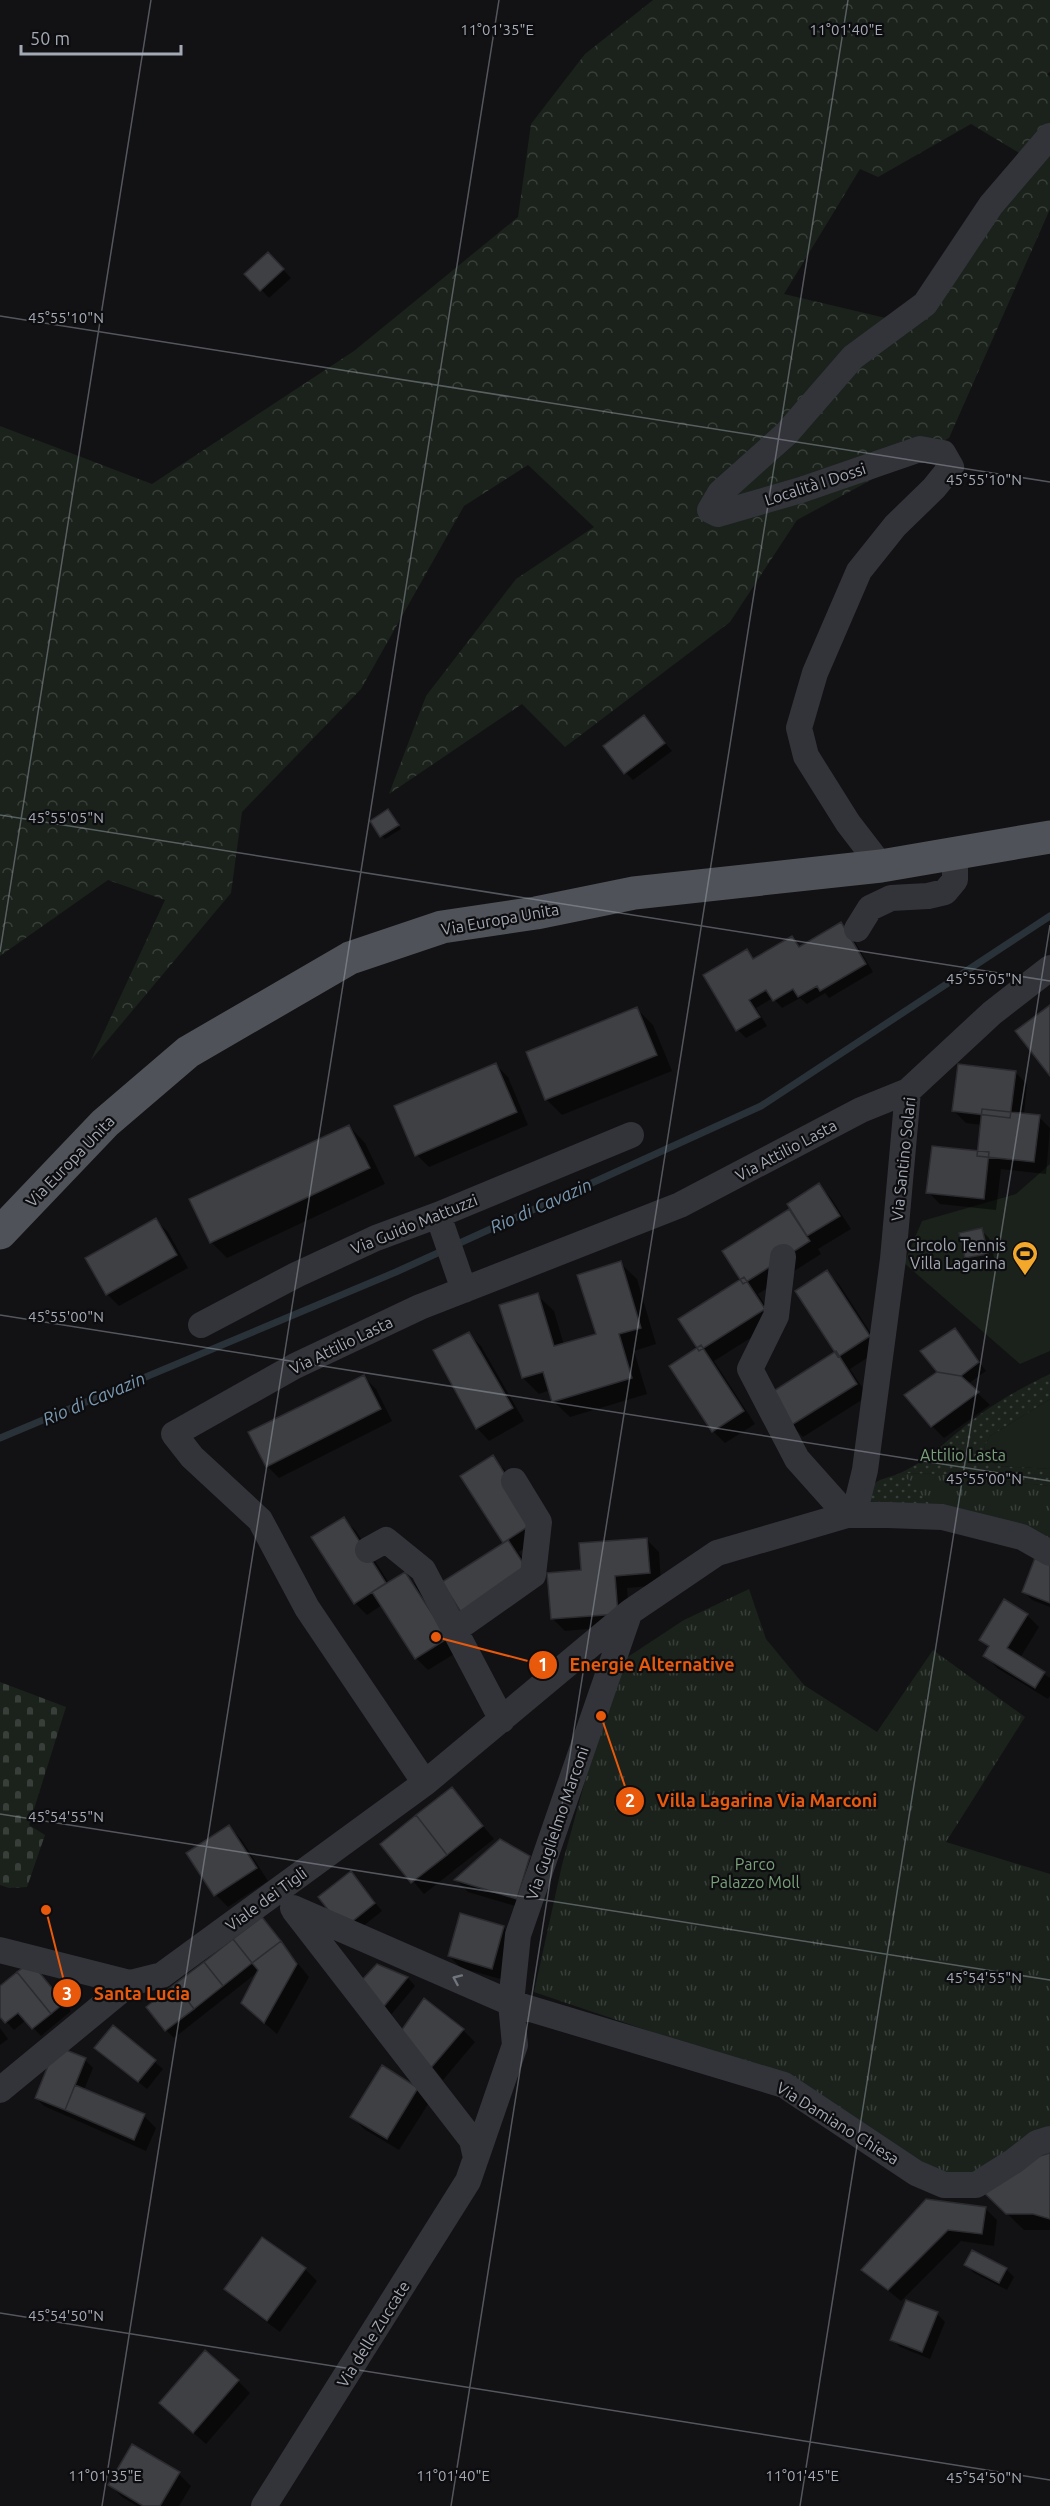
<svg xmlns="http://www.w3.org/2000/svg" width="1050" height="2506" font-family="Ubuntu,sans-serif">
	<defs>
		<pattern id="forest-crowns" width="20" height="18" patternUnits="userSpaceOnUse" patternTransform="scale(1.5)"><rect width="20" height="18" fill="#1a221b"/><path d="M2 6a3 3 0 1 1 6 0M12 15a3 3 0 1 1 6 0" fill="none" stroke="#383f3a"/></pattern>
		<pattern id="cemetery-stones" width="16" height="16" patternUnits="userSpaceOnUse" patternTransform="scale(1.5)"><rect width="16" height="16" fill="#1a221b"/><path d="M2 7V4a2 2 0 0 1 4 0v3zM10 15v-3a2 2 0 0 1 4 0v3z" fill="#383f3a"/></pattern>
		<pattern id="park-tufts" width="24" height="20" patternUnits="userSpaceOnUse" patternTransform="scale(1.5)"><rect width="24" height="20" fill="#1a221b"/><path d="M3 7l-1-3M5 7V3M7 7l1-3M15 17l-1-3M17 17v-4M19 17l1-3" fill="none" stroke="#383f3a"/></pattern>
		<pattern id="garden-dots" width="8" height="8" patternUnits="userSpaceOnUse" patternTransform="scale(1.5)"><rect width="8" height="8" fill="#1a221b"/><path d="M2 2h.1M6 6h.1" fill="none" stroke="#383f3a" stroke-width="1.8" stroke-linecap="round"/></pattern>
	</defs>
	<rect width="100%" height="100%" fill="#121214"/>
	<path fill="#1a221b" d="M1050,1164V1351L1020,1364L904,1263L922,1221L1016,1194Z
		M1050,1399V1469L998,1466L987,1459L984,1447L990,1436Z"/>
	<path fill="url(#forest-crowns)" fill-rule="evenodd" d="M653,0H1050V72L1047,74L1050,77V209L949,438L797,520L730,622L565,747L522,704L389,794L426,696L516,579L594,527L528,465L464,506L361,689L242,812L231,893L91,1060L165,900L108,880L0,956V426L152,484L354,351L518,217L531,124L585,54ZM971,124L1026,157L937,306L894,320L784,294L860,169L878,177Z"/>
	<path fill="url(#cemetery-stones)" d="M0,1682L66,1707L29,1825L45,1835L27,1887L9,1888L0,1885Z"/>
	<path fill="url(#park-tufts)" d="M901,1473L941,1474L1050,1486V1543L933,1508Z
		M749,1589L766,1639L804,1685L877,1732L933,1650L1025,1717L946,1842L1050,1874V2129L975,2173L934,2172L652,2032L534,1992L562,1865L617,1664L684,1620Z"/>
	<path fill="url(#garden-dots)" d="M1050,1374V1399L990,1436L984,1447L987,1459L998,1466L1050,1469V1486L941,1474L902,1473L933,1508H878L867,1498C870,1478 885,1480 900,1473C930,1460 953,1434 978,1416C1001,1399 1025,1386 1050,1374Z"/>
	<path fill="#0007" d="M268,254L291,278L269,298L247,274Z
		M644,717L672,751L633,780L626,773Z
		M388,811L401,829L385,839L382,836Z
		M841,924L849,932L873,972L829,998L825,993L807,1004L800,998L782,1008L773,998L756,1008L767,1026L746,1038L738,1030L705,975L746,951L755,959L792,938L801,948Z
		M637,1009L653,1025L672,1071L562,1115L546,1099Z
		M496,1065L508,1077L528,1125L429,1167L417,1155Z
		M1015,1072L1027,1084L1024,1115L1039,1117L1050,1128L1046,1174L1001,1169L996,1210L940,1204L928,1192L979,1152L982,1125L966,1123L954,1111Z
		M349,1126L365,1143L385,1184L227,1258L211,1242Z
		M819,1185L831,1198L851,1229L818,1249L821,1254L758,1294L776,1322L714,1361L755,1424L725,1443L713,1431L699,1349L742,1280L724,1252L792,1209Z
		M156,1220L168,1232L188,1268L119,1306L107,1294Z
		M981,1230L989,1238L995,1261L974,1266L966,1258Z
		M620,1263L637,1279L656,1344L634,1351L647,1394L570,1417L553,1401L550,1390L539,1394L523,1378L537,1295L554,1311L564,1345L597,1335Z
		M827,1272L839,1284L881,1349L850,1369L868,1396L803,1437L791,1425L837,1353Z
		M955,1330L986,1371L968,1384L990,1405L944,1438L932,1426L940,1373Z
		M469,1334L481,1346L524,1421L489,1441L477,1428L435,1350Z
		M364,1377L376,1389L392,1421L279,1478L267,1466Z
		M492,1457L504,1469L546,1534L519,1552L540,1585L505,1543L462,1477Z
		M344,1519L356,1531L389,1583L404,1574L417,1586L459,1651L428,1670L416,1658L382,1605L367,1615L355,1603Z
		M647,1540L659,1552L661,1585L627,1588L630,1625L565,1631L553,1619L583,1571Z
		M1050,1565V1607L1032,1600L1024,1592Z
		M1027,1615L1039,1627L1020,1658L1050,1678V1696L1048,1699L997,1668L985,1655L990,1648L981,1639Z
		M452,1789L494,1839L424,1894L382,1844Z
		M229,1827L241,1839L268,1881L228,1907L216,1895L188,1853Z
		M529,1857L541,1869L529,1910L468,1892L456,1880Z
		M358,1881L382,1911L352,1935Z
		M262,1919L309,1977L277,2034L255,2015L258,1972L174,2038L166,2030Z
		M503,1927L516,1939L504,1980L461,1968L449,1956Z
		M377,1966L408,1978L415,1986L390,2016L383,2009Z
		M39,1971L71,2011L41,2036L26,2020L14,2030L0,2015V1988Z
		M113,2027L163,2069L147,2089L96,2048Z
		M0,2028L8,2039L0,2045Z
		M463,2030L475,2042L443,2080L403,2031Z
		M85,2060L93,2068L84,2090L144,2116L156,2128L146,2151L44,2106L36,2098Z
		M418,2089L430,2101L399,2150L364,2129L352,2117Z
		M1050,2155V2230H1024L979,2186Z
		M985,2208L997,2220L994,2246L961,2241L901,2301L863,2270Z
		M966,2265L1006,2269L1014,2277L1007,2290L974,2273Z
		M305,2269L317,2281L280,2332L238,2301L226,2289Z
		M937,2314L945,2322L930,2359L900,2347L892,2339Z
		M238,2381L250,2393L206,2444L173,2415Z
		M179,2474L191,2486L179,2506H137L122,2497L110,2485Z"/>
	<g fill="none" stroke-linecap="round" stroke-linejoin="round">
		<path stroke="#293238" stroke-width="7" d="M0,1438L396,1272L761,1106L1050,916"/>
	</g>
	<path fill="#3e4044" stroke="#2c2c30" stroke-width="1.5" d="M268,252L284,269L260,291L244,274Z
		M644,715L665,743L624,774L603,746Z
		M388,809L399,825L380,837L370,821Z
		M841,922L866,964L820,991L817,986L798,997L793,989L773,1001L766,990L749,1000L760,1017L736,1031L703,975L747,949L753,959L792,936L799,947Z
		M1050,1005V1076L1015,1031Z
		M637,1007L657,1055L545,1100L526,1052Z
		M496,1063L517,1112L415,1156L394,1106Z
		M958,1064L1016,1071L1010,1118L952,1111Z
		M982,1109L1040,1115L1034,1162L977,1156Z
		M349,1125L370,1168L210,1243L189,1199Z
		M932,1146L989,1152L984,1199L926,1193Z
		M819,1183L840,1216L807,1236L787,1204Z
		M789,1209L810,1241L743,1284L722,1251Z
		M156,1218L177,1255L106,1295L85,1258Z
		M982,1228L988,1254L965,1258L959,1233Z
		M621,1261L641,1328L619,1334L632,1378L552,1402L543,1372L522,1378L499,1305L538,1293L554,1346L596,1334L577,1275Z
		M827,1270L870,1336L838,1357L795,1291Z
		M744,1277L765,1309L699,1351L678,1319Z
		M955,1328L979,1362L961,1376L937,1372L920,1351Z
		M469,1332L513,1408L476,1429L433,1350Z
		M701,1345L744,1411L712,1432L669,1366Z
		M836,1351L857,1384L790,1426L769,1394Z
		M937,1372L961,1376L979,1392L931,1427L904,1395Z
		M364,1375L381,1409L266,1467L248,1432Z
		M493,1455L535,1522L503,1543L460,1476Z
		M344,1517L386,1583L354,1604L311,1537Z
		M647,1538L650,1573L615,1576L618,1614L551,1619L547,1573L581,1570L579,1543Z
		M508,1540L529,1572L462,1614L442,1582Z
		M1035,1558L1050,1564V1603L1022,1592Z
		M405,1572L448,1638L415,1659L372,1592Z
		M1004,1599L1028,1614L1007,1648L1045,1672L1035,1688L983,1656L989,1646L979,1640Z
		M452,1787L483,1826L447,1855L416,1815Z
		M416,1815L447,1855L411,1883L380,1844Z
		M229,1825L257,1868L214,1896L186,1853Z
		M500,1839L530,1856L517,1899L454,1880Z
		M351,1871L375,1903L343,1929L318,1897Z
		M460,1913L504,1926L492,1969L448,1956Z
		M262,1917L281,1941L252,1963L233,1939Z
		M233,1939L252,1963L223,1986L204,1962Z
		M281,1941L297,1964L264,2023L241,2003L258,1970L252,1963Z
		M31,1962L64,2003L51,2014L17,1972Z
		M204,1962L223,1986L194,2009L175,1984Z
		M377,1964L408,1977L381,2010L359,1983Z
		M17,1972L51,2014L32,2029L18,2013L5,2023L0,2017V1986Z
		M175,1984L194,2009L165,2031L146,2007Z
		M424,1998L464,2029L430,2069L401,2031Z
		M113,2025L156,2060L138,2082L94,2048Z
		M56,2046L86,2058L65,2110L35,2098Z
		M382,2065L418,2088L387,2139L350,2117Z
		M75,2085L145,2114L134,2140L65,2110Z
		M1050,2153V2219L1033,2214H1006L977,2186L1030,2159Z
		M926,2199L986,2207L982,2234L948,2230L888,2290L861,2270Z
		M262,2237L306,2268L267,2321L224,2289Z
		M972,2250L1007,2268L999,2283L964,2265Z
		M906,2300L938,2312L922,2352L890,2340Z
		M205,2350L239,2380L193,2433L159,2403Z
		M132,2444L180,2472L160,2506H143L108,2485Z"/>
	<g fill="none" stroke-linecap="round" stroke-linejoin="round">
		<path stroke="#333439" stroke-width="26" d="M881,866L848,823L806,756L799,728L815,673L859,571L895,526L934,488L951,467L943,453L920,449L801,490L718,514L710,510L720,493L787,433L853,357L925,304L991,205L1050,136
			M857,929L870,908L891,898L928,896L945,892L955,880V853
			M438,1215L464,1290
			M783,1257L776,1316L750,1369L797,1459L847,1515
			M201,1325L296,1275L376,1238L438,1215L631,1135
			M847,1515L857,1503L865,1470L893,1259L908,1091
			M368,1550L386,1540L423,1570L502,1720
			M455,1630L533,1575L539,1522L514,1481
			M425,1783L307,1608L260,1520L192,1457L174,1434L295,1366L420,1307L680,1205L861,1110L908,1091L992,1013L1050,968
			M293,1908L511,2003L784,2085L916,2173L944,2185H976L1014,2161L1037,2143L1050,2139
			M294,1910L472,2140L476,2158
			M0,1950L130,1983L162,1975L425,1783L630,1612L717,1553L847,1515H888L942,1517L1022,1537L1050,1553
			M0,2090L130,1983
			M264,2506L468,2181L515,2045L511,2003L518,1935L629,1614"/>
		<path stroke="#4f5258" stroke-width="33" d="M0,1233L105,1123L188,1052L350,958L442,927L536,913L634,893L881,866L1050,837"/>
	</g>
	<defs><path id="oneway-chevron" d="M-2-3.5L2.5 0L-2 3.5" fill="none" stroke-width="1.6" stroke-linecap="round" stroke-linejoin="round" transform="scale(1.5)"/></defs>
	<use stroke="#71757d" href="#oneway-chevron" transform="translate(457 1979) rotate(-156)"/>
	<path fill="none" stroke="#a4aab5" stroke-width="1.5" stroke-opacity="0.45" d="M0,316L1050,482M0,815L1050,981M0,952L151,0M0,1315L1050,1481M0,1814L1050,1980M0,2313L1050,2480M102,2506L499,0M451,2506L848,0M800,2506L1050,925"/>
	<defs>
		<symbol id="stadium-pin" viewBox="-11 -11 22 30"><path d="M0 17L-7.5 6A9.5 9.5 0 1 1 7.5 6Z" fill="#f3a72b" stroke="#0d0d0f"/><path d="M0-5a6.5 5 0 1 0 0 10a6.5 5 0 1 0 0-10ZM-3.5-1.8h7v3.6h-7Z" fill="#111"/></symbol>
	</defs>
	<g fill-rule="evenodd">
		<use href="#stadium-pin" x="1010" y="1239" width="30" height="40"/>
	</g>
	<g text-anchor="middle" stroke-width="4.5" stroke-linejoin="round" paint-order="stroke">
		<g font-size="16" fill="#a4aab5" stroke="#0d0d0f">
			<text transform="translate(815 484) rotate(-18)" y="6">Località I Dossi</text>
			<text transform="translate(500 919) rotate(-10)" y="6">Via Europa Unita</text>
			<text transform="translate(786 1150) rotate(-28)" y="6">Via Attilio Lasta</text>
			<text transform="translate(903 1159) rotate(-84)" y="6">Via Santino Solari</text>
			<text transform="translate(70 1161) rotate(-46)" y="6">Via Europa Unita</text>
			<text transform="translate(414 1224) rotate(-22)" y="6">Via Guido Mattuzzi</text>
			<text transform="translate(341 1345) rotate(-26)" y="6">Via Attilio Lasta</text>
			<text transform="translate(557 1823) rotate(-71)" y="6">Via Guglielmo Marconi</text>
			<text transform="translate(266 1899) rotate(-36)" y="6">Viale dei Tigli</text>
			<text transform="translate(838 2123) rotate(32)" y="6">Via Damiano Chiesa</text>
			<text transform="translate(373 2334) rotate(-58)" y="6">Via delle Zuccate</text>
		</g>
		<g font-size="16" fill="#a4aab5" stroke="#0d0d0f" text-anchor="end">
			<text x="1006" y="1251">Circolo Tennis<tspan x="1006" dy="18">Villa Lagarina</tspan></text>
		</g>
		<g font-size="16" fill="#7aa07b" stroke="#0d0d0f">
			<text x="963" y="1461">Attilio Lasta</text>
			<text x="755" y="1870">Parco<tspan x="755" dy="18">Palazzo Moll</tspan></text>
		</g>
		<g font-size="18" font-style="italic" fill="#7a99b1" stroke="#0d0d0f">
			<text transform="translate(541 1206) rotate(-24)" y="6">Rio di Cavazin</text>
			<text transform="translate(94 1399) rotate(-23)" y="6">Rio di Cavazin</text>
		</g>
	</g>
	<g font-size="15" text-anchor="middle" fill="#a4aab5" stroke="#0d0d0f" stroke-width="4.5" stroke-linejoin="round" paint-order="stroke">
		<text x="497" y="35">11°01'35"E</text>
		<text x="846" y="35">11°01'40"E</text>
		<text x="66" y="323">45°55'10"N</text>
		<text x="984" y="485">45°55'10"N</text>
		<text x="66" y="823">45°55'05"N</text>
		<text x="984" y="984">45°55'05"N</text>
		<text x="66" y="1322">45°55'00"N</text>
		<text x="984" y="1484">45°55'00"N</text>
		<text x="66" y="1822">45°54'55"N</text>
		<text x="984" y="1983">45°54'55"N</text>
		<text x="66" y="2321">45°54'50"N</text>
		<text x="105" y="2481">11°01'35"E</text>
		<text x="453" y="2481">11°01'40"E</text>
		<text x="802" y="2481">11°01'45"E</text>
		<text x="984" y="2483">45°54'50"N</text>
	</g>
	<path fill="none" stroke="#e8590c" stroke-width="2" d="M436 1637L543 1665M601 1716L630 1801M46 1910L67 1993"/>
	<g fill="#e8590c" stroke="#0d0d0f" stroke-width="2">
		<circle cx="436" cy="1637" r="6"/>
		<circle cx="601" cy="1716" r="6"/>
		<circle cx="46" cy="1910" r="6"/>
		<circle cx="543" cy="1665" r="15"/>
		<circle cx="630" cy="1801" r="15"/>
		<circle cx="67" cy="1993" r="15"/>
	</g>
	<g font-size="18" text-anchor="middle" font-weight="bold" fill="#fff">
		<text x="543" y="1671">1</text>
		<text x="630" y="1807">2</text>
		<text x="67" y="2000">3</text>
	</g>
	<g font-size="18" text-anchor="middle" font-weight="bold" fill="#e8590c" stroke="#0d0d0f" stroke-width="4.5" stroke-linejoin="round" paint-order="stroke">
		<text x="652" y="1671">Energie Alternative</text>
		<text x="767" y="1807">Villa Lagarina Via Marconi</text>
		<text x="142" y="2000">Santa Lucia</text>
	</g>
	<path d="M21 45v9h160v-9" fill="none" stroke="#a4aab5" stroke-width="3"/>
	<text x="30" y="45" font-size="18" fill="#a4aab5" stroke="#0d0d0f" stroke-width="4.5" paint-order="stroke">50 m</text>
</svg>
